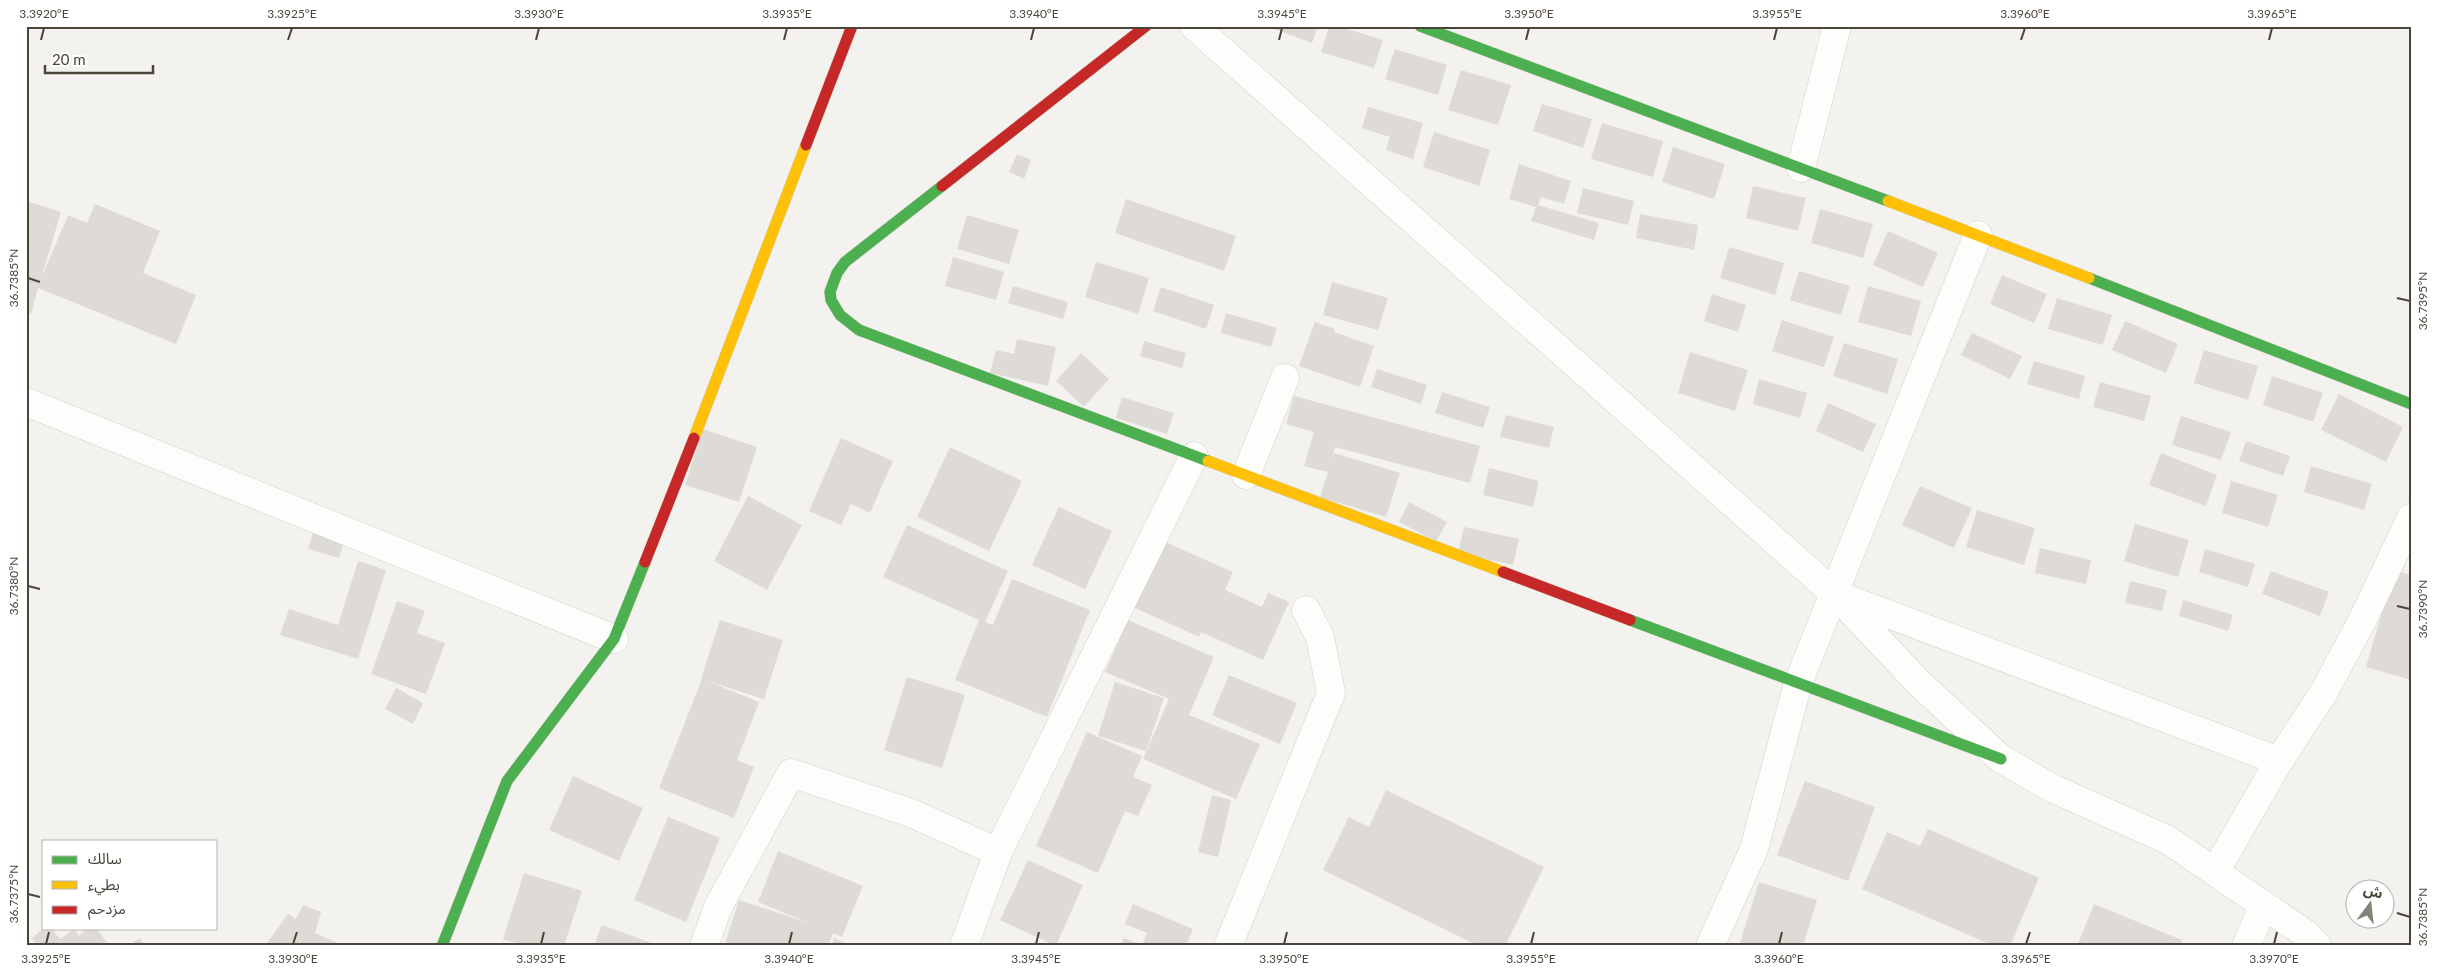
<svg xmlns="http://www.w3.org/2000/svg" width="2437" height="972" font-family="Lato,'Noto Sans Arabic',sans-serif">
	<rect width="100%" height="100%" fill="#f4f2ee"/>
	<path fill="#dedbd6" d="M1266,26H1318L1312,43Z
		M1329,26H1338L1383,40L1374,68L1321,52Z
		M1395,49L1447,65L1438,95L1385,79Z
		M1461,70L1511,85L1498,125L1448,110Z
		M1542,104L1592,119L1583,148L1533,131Z
		M1368,107L1423,123L1413,159L1386,150L1390,137L1362,128Z
		M1602,123L1663,141L1653,177L1591,159Z
		M1434,132L1490,150L1479,186L1423,167Z
		M1673,147L1725,164L1714,199L1662,182Z
		M1017,154L1031,160L1024,179L1009,172Z
		M1519,164L1571,181L1564,204L1541,197L1538,205L1599,223L1594,240L1531,221L1536,207L1509,199Z
		M1753,186L1806,198L1798,231L1746,218Z
		M1583,188L1634,201L1628,225L1577,213Z
		M1126,199L1236,236L1224,271L1115,233Z
		M26,201L61,212L41,279L68,215L87,223L95,204L160,231L143,273L196,295L176,344L38,288L31,314L26,312Z
		M1820,209L1873,224L1863,258L1811,243Z
		M1640,214L1698,225L1694,250L1636,238Z
		M967,215L1019,230L1009,264L957,249Z
		M1888,231L1938,253L1923,287L1873,265Z
		M1729,247L1784,263L1775,295L1720,278Z
		M953,257L1004,272L996,300L945,286Z
		M1096,262L1149,278L1138,314L1085,297Z
		M1799,271L1850,286L1841,315L1790,300Z
		M2002,275L2047,294L2034,323L1990,304Z
		M1332,282L1388,298L1378,330L1323,315Z
		M1013,286L1068,302L1063,319L1008,303Z
		M1868,286L1921,301L1911,336L1858,322Z
		M1161,287L1214,305L1206,329L1153,311Z
		M1712,294L1746,305L1738,332L1704,321Z
		M2057,298L2112,315L2103,345L2048,329Z
		M1226,313L1277,328L1271,347L1221,333Z
		M1782,320L1834,337L1824,367L1772,351Z
		M2125,321L2178,344L2166,373L2112,350Z
		M1315,322L1335,329L1334,332L1374,346L1360,387L1299,366Z
		M1972,333L2022,356L2010,379L1961,355Z
		M1017,339L1056,347L1048,386L990,373L996,350L1014,354Z
		M1144,341L1186,353L1182,368L1140,356Z
		M1844,343L1898,359L1887,394L1833,376Z
		M2204,350L2258,366L2248,400L2194,383Z
		M1690,352L1748,370L1735,411L1678,393Z
		M1081,353L1109,379L1084,407L1056,381Z
		M2034,361L2085,376L2079,399L2027,384Z
		M1377,369L1427,385L1421,404L1371,387Z
		M2272,376L2323,393L2313,422L2263,405Z
		M1759,379L1807,393L1800,418L1753,404Z
		M2100,382L2151,396L2144,421L2093,407Z
		M1442,392L1490,407L1483,428L1435,413Z
		M2339,394L2403,427L2386,462L2321,430Z
		M1294,396L1480,446L1470,483L1335,447L1331,462L1334,453L1400,473L1386,517L1320,497L1328,472L1304,466L1314,432L1286,424Z
		M1122,397L1174,413L1167,434L1116,418Z
		M1828,403L1876,424L1863,452L1816,431Z
		M1506,415L1554,427L1549,448L1500,437Z
		M2181,416L2231,432L2221,460L2172,445Z
		M703,429L757,447L739,502L685,485Z
		M841,438L893,461L870,513L851,504L841,525L809,511Z
		M2246,441L2290,456L2283,476L2239,461Z
		M950,447L1022,481L989,551L917,517Z
		M2161,453L2217,475L2206,506L2149,485Z
		M2311,466L2372,484L2364,510L2304,492Z
		M1489,468L1539,481L1533,507L1483,495Z
		M2231,481L2278,495L2268,527L2222,513Z
		M1920,486L1972,508L1954,548L1902,525Z
		M748,496L802,525L767,590L714,561Z
		M1409,502L1447,522L1436,541L1399,522Z
		M1059,507L1112,531L1085,589L1032,565Z
		M1977,510L2035,528L2024,565L1966,547Z
		M2135,524L2189,540L2178,577L2124,561Z
		M907,525L1008,571L985,622L993,625L1012,579L1090,610L1047,717L955,680L979,620L883,577Z
		M315,526L346,535L339,558L308,549Z
		M1464,527L1519,539L1513,565L1458,553Z
		M1163,541L1233,572L1225,590L1262,607L1268,593L1289,602L1263,660L1201,632L1199,637L1133,607Z
		M2040,548L2091,560L2086,584L2035,573Z
		M2205,549L2255,564L2248,587L2199,572Z
		M358,561L386,570L358,659L280,635L289,609L338,625Z
		M2394,570L2411,575V680L2366,667Z
		M2271,571L2329,592L2320,616L2262,594Z
		M2130,581L2167,590L2162,611L2125,603Z
		M2183,600L2233,615L2228,631L2179,616Z
		M397,601L425,611L417,633L445,643L426,694L371,674Z
		M720,620L783,640L764,699L701,679Z
		M1128,620L1214,657L1189,715L1260,744L1236,799L1143,759L1169,699L1105,672Z
		M1229,675L1297,703L1280,744L1212,715Z
		M907,677L965,695L942,768L884,750Z
		M702,679L759,702L737,760L754,767L734,818L659,788Z
		M1115,682L1164,698L1146,751L1098,736Z
		M396,688L423,703L413,724L385,709Z
		M1087,732L1142,756L1133,777L1152,785L1138,816L1125,811L1098,873L1036,846Z
		M573,776L643,808L619,861L549,830Z
		M1805,781L1875,807L1848,881L1777,855Z
		M1386,790L1544,867L1505,946H1479L1323,870L1349,817L1369,827Z
		M1212,795L1231,800L1218,857L1198,852Z
		M668,817L720,838L686,922L634,900Z
		M1928,829L2039,878L2010,946H1994L1862,889L1887,832L1920,846Z
		M778,851L863,886L842,937L833,933L828,946H724L739,900L809,923L758,902Z
		M1028,860L1083,885L1056,946L1000,920Z
		M524,873L582,891L564,946H525L503,939Z
		M1759,882L1817,900L1803,946H1739Z
		M1133,904L1193,929L1186,946H1120L1124,938L1142,945L1147,933L1125,924Z
		M2094,904L2182,940L2179,946H2077Z
		M303,905L321,912L315,933L345,946H265L288,914L296,919Z
		M602,925L660,946H594Z
		M44,928H51L60,939L74,929L79,936L87,928H96L110,946H38L32,938Z
		M139,938L146,946H129Z
		M834,938L853,946H831Z"/>
	<g fill="none" stroke-linecap="round" stroke-linejoin="round">
		<defs>
			<path id="street" d="M1194,26L1835,594L1919,683L2001,759L2054,789L2168,840L2306,934L2317,946
				M1801,168L1837,26
				M26,402L614,639
				M1246,475L1285,378
				M1840,596L2279,761
				M2215,872L2279,761L2324,692L2363,619L2411,518
				M704,946L718,907L791,773L911,813L998,852
				M964,946L998,852L1194,456
				M1228,946L1331,693L1320,637L1306,610
				M1710,946L1754,849L1798,683L1978,235
				M2246,946L2264,905"/>
			<path id="fast" d="M1420,26L1888,201
				M942,186L845,262L837,273L830,292L831,300L840,315L859,330L1208,461
				M2089,278L2411,404
				M1630,620L2001,759
				M442,946L507,781L614,639L645,562"/>
			<path id="slow" d="M1888,201L2089,278
				M694,438L806,145
				M1208,461L1503,572"/>
			<path id="jam" d="M806,145L852,26
				M942,186L1146,26
				M645,562L694,438
				M1503,572L1630,620"/>
		</defs>
		<use href="#street" stroke="#d2d0cb" stroke-width="29"/>
		<use href="#fast" stroke="#d3cfc5" stroke-width="12"/>
		<use href="#slow" stroke="#d3cfc5" stroke-width="12"/>
		<use href="#jam" stroke="#d3cfc5" stroke-width="12"/>
		<use href="#street" stroke="#fdfdfc" stroke-width="28"/>
		<use href="#fast" stroke="#4caf50" stroke-width="11"/>
		<use href="#slow" stroke="#ffc107" stroke-width="11"/>
		<use href="#jam" stroke="#c62828" stroke-width="11"/>
	</g>
	<path fill="none" stroke="#4b4439" stroke-width="2" d="M41,40L44,28M288,40L292,28M536,40L539,28M784,40L787,28M1031,40L1034,28M1279,40L1282,28M1526,40L1529,28M1774,40L1777,28M2021,40L2025,28M2269,40L2272,28M28,278L40,282M2397,298L2410,301M28,586L40,589M2397,606L2410,609M28,894L40,897M2397,913L2410,917M46,944L49,932M293,944L297,932M541,944L544,932M789,944L792,932M1036,944L1039,932M1284,944L1287,932M1531,944L1534,932M1779,944L1782,932M2026,944L2030,932M2274,944L2277,932"/>
	<rect width="2437" height="972" fill="none" stroke="#ffffff" stroke-width="55"/>
	<rect x="42" y="840" width="175" height="90" fill="#ffffff" stroke="#b7b4b0"/>
	<rect x="52" y="856" width="25" height="8" fill="#4caf50" stroke="#b7b4b0"/>
	<text x="88" y="864" font-size="15" fill="#4b4439">سالك</text>
	<rect x="52" y="881" width="25" height="8" fill="#ffc107" stroke="#b7b4b0"/>
	<text x="88" y="890" font-size="15" fill="#4b4439">بطيء</text>
	<rect x="52" y="906" width="25" height="8" fill="#c62828" stroke="#b7b4b0"/>
	<text x="88" y="914" font-size="15" fill="#4b4439">مزدحم</text>
	<g transform="translate(2370 904) rotate(15)"><circle r="24" fill="#ffffff" stroke="#b7b4b0"/>
	<path d="M0-4L9 19L0 12L-9 19Z" fill="#868178"/>
	<text y="-8" font-size="14" font-weight="bold" text-anchor="middle" fill="#4b4439">ش</text>
	</g>
	<path d="M45 65v8h108v-8" fill="none" stroke="#4b4439" stroke-width="2.5"/>
	<text x="52" y="65" font-size="15" fill="#4b4439" stroke="#ffffff" stroke-width="4" paint-order="stroke">20 m</text>
	<rect x="28" y="28" width="2382" height="916" fill="none" stroke="#4b4439" stroke-width="2"/>
	<g font-size="12" text-anchor="middle" fill="#4b4439">
		<text x="44" y="18">3.3920°E</text>
		<text x="292" y="18">3.3925°E</text>
		<text x="539" y="18">3.3930°E</text>
		<text x="787" y="18">3.3935°E</text>
		<text x="1034" y="18">3.3940°E</text>
		<text x="1282" y="18">3.3945°E</text>
		<text x="1529" y="18">3.3950°E</text>
		<text x="1777" y="18">3.3955°E</text>
		<text x="2025" y="18">3.3960°E</text>
		<text x="2272" y="18">3.3965°E</text>
		<text transform="translate(14 278) rotate(-90)" y="4">36.7385°N</text>
		<text transform="translate(2423 301) rotate(-90)" y="4">36.7395°N</text>
		<text transform="translate(14 586) rotate(-90)" y="4">36.7380°N</text>
		<text transform="translate(2423 609) rotate(-90)" y="4">36.7390°N</text>
		<text transform="translate(14 894) rotate(-90)" y="4">36.7375°N</text>
		<text transform="translate(2423 917) rotate(-90)" y="4">36.7385°N</text>
		<text x="46" y="963">3.3925°E</text>
		<text x="293" y="963">3.3930°E</text>
		<text x="541" y="963">3.3935°E</text>
		<text x="789" y="963">3.3940°E</text>
		<text x="1036" y="963">3.3945°E</text>
		<text x="1284" y="963">3.3950°E</text>
		<text x="1531" y="963">3.3955°E</text>
		<text x="1779" y="963">3.3960°E</text>
		<text x="2026" y="963">3.3965°E</text>
		<text x="2274" y="963">3.3970°E</text>
	</g>
</svg>
